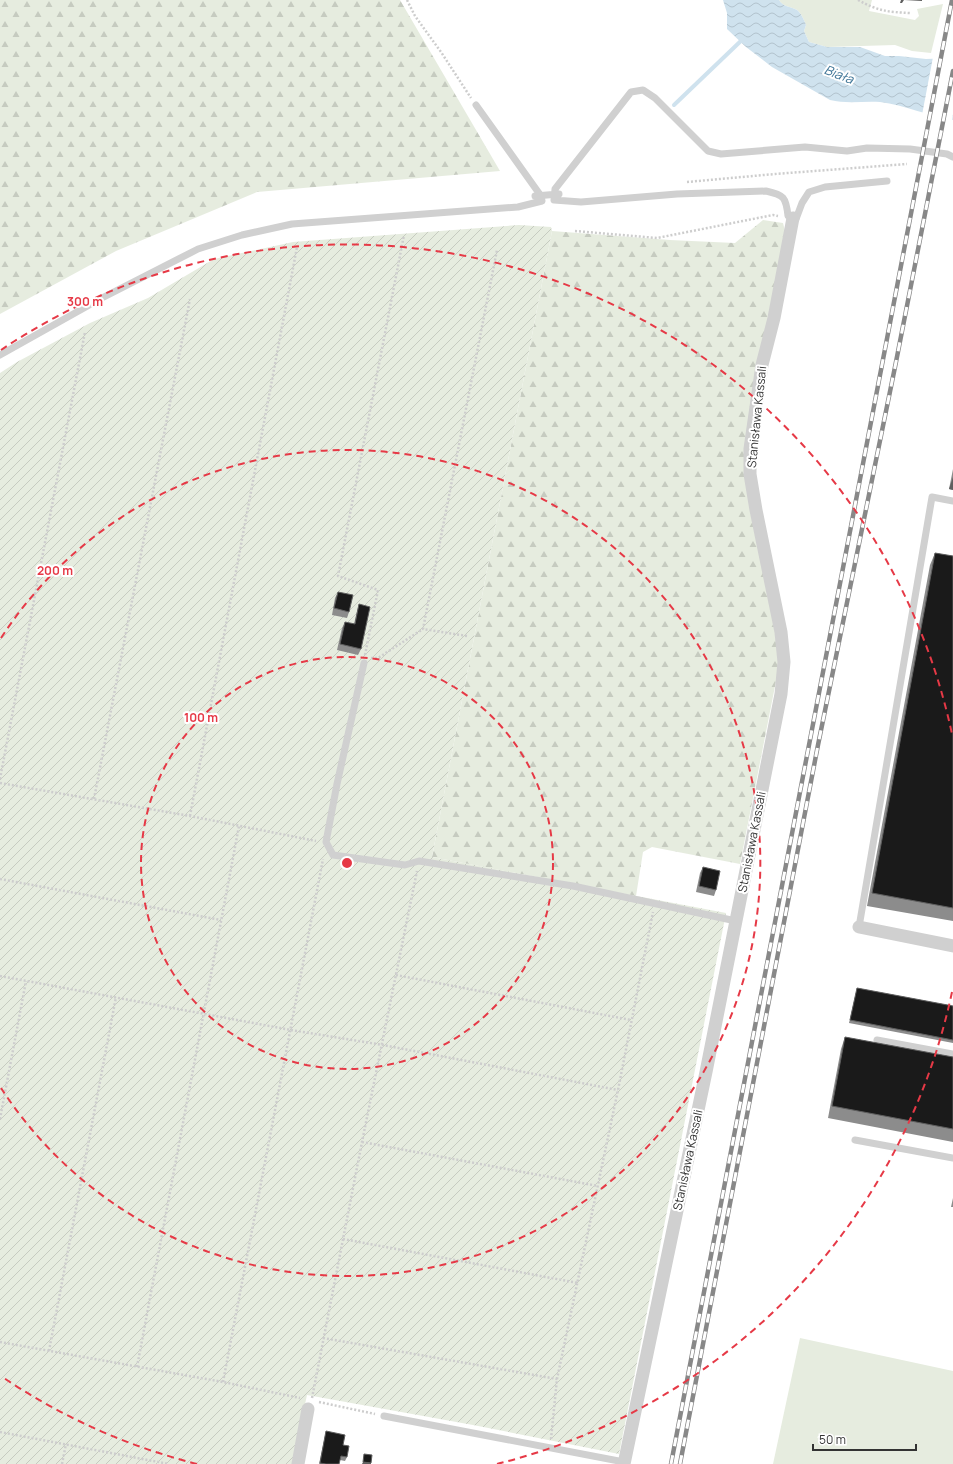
<svg xmlns="http://www.w3.org/2000/svg" width="953" height="1464" font-family="Manrope,sans-serif">
	<defs>
		<pattern id="forest-firs" width="22" height="20" patternUnits="userSpaceOnUse"><rect width="22" height="20" fill="#e6ecdf"/><path d="M5 1l3.5 6h-7zM16 11l3.5 6h-7z" fill="#c6cbc0"/></pattern>
		<pattern id="garden-furrows" width="10" height="10" patternUnits="userSpaceOnUse"><rect width="10" height="10" fill="#e6ecdf"/><path d="M-1 1l2-2M0 10L10 0M9 11l2-2" fill="none" stroke="#c6cbc0"/></pattern>
		<pattern id="water-waves" width="16" height="10" patternUnits="userSpaceOnUse"><rect width="16" height="10" fill="#cfe2ee"/><path d="M0 5q4-4 8 0t8 0" fill="none" stroke="#b2c2cd"/></pattern>
	</defs>
	<rect width="100%" height="100%" fill="#fff"/>
	<path fill="#e6ecdf" d="M779,0H872L869,11L915,20L919,16L917,9L943,4L931,53L912,51L895,45L827,47L809,42L804,31L806,25C804,20 801,13 797,10C790,6 783,7 779,0Z
		M800,1338L953,1371V1464H773Z"/>
	<path fill="url(#forest-firs)" d="M0,0H400L500,171L257,192L116,251L0,314Z
		M763,220L783,223L785,231L746,442L777,636L779,666L740,864L652,847L643,852L636,896L432,857L552,231L670,240L735,243Z"/>
	<path fill="url(#garden-furrows)" d="M519,225L551,227L552,231L432,857L726,913L619,1454L473,1425L307,1395L292,1464H0V373L17,362L90,323L148,298L214,259L293,242Z"/>
	<path fill="url(#water-waves)" d="M723,0H779C783,7 790,6 797,10C801,13 804,20 806,25L804,31L809,42L827,47H860L885,56H899L926,59L953,58V120C928,116 905,105 880,102C863,101 846,104 830,100L772,67L746,47L727,29V13Z"/>
	<path fill="#fff" d="M953,56V114L952,121L922,115L933,57Z"/>
	<g fill="none" stroke-linecap="round" stroke-linejoin="round">
		<path stroke="#cfe2ee" stroke-width="4" d="M674,105L744,38"/>
		<path stroke="#cdcdcd" stroke-width="2.5" stroke-dasharray="2 2" stroke-linecap="butt" d="M407,0L415,16L441,52L471,98
			M858,0C878,11 888,12 910,13
			M687,182L775,174L907,164
			M575,231L657,238L773,215L778,216
			M467,636L423,629L497,250
			M365,655L378,590L338,576L404,235
			M371,658H378L423,629
			M0,779L85,332
			M0,783L190,816L316,841
			M94,799L190,299
			M190,816L297,247
			M0,879L221,920
			M396,975L631,1020
			M0,976L291,1030L383,1045L618,1090
			M0,1119L26,981
			M362,1142L598,1186
			M343,1239L578,1283
			M323,1338L557,1379
			M0,1342L223,1382L300,1398
			M49,1351L116,997
			M137,1367L239,826
			M223,1382L323,859
			M312,1398L362,1142L417,871
			M319,1402L375,1414
			M0,1432L169,1464
			M551,1439L557,1379L618,1090L653,912
			M62,1464L66,1444"/>
		<path stroke="#d0d0d0" stroke-width="7" d="M887,181L825,187L809,192L802,203L796,219L788,216C786,197 784,195 766,191L677,194L581,202L554,200L555,189L631,92L643,90L655,98L708,151L721,154L805,147L847,151L867,148L910,149L947,154L953,157
			M535,196L559,194
			M0,355L100,299L198,249L242,235L292,224L518,207L542,201L541,196L476,105
			M364,663L337,784L326,842L333,855L405,865L419,861L573,886L736,921
			M859,927L932,497L953,501
			M877,1040L953,1054
			M855,1140L953,1158
			M384,1416L624,1462"/>
		<path stroke="#d0d0d0" stroke-width="13" d="M859,927L953,946
			M298,1464L308,1409
			M624,1464L706,1072L781,694L784,662L781,632L756,510L750,474V449L762,365L774,318L793,218"/>
		<defs>
			<path id="rail" d="M671,1464L952,0
				M680,1464L818,745L895,367L953,71"/>
		</defs>
		<use href="#rail" stroke="#888" stroke-width="4.5"/>
		<use href="#rail" stroke="#fff" stroke-width="3" stroke-dasharray="9" stroke-linecap="butt"/>
	</g>
	<path fill="#8c8c8c" d="M953,469V490L949,489Z
		M935,553L953,556V921L867,906L930,565Z
		M338,592L349,612L347,618L332,615L335,598Z
		M359,604L361,649L358,655L337,650L342,628L345,622L354,624L357,611Z
		M703,867L716,890L714,896L696,892L700,873Z
		M857,988L953,1006V1043L849,1023Z
		M845,1037L953,1057V1142L828,1118L841,1049Z
		M953,1198V1207H951Z
		M326,1431L343,1445L347,1457L345,1461L340,1460L339,1464H319Z"/>
	<path fill="#5f5f5f" d="M901,0H922V1L904,0L902,3H900Z
		M953,477V490L949,489Z
		M363,1462L371,1463V1464H362Z"/>
	<path fill="#1a1a1a" stroke="#5f5f5f" d="M935,553L953,556V908L872,893Z
		M338,592L353,595L349,612L334,608Z
		M359,604L370,607L361,649L340,644L345,622L355,624Z
		M703,867L720,871L716,890L699,886Z
		M857,988L953,1006V1040L850,1020Z
		M845,1037L953,1057V1129L832,1106Z
		M326,1431L345,1435L343,1445L349,1446L347,1457L341,1456L339,1464H326L320,1463Z
		M364,1454L372,1455L371,1463L363,1462Z"/>
	<g fill="none" stroke="#e63946" stroke-width="2" stroke-dasharray="7 5">
		<circle cx="347" cy="863" r="206"/>
		<path d="M1 638A413 413 0 1 1 1 1088"/>
		<path d="M952 992A619 619 0 0 1 497 1464M197 1464A619 619 0 0 1 1 1376M1 350A619 619 0 0 1 952 734"/>
	</g>
	<g text-anchor="middle" stroke-width="4" stroke-linejoin="round" paint-order="stroke">
		<g font-size="12" fill="#333" stroke="#fff">
			<text transform="translate(757 417) rotate(-84)" y="4">Stanisława Kassali</text>
			<text transform="translate(752 842) rotate(-79)" y="4">Stanisława Kassali</text>
			<text transform="translate(688 1160) rotate(-78)" y="4">Stanisława Kassali</text>
		</g>
		<g font-size="13" font-style="italic" fill="#3f7597" stroke="#fff">
			<text transform="translate(839 74) rotate(21)" y="5">Biała</text>
		</g>
	</g>
	<circle cx="347" cy="863" r="6" fill="#e63946" stroke="#fff" stroke-width="2"/>
	<g font-size="12" text-anchor="middle" font-weight="bold" fill="#e63946" stroke="#fff" stroke-width="4" stroke-linejoin="round" paint-order="stroke">
		<text x="85" y="306">300 m</text>
		<text x="55" y="575">200 m</text>
		<text x="201" y="722">100 m</text>
	</g>
	<path d="M813 1444v6h103v-6" fill="none" stroke="#333333" stroke-width="2"/>
	<text x="819" y="1444" font-size="12" fill="#333333" stroke="#ffffff" stroke-width="3" paint-order="stroke">50 m</text>
</svg>
